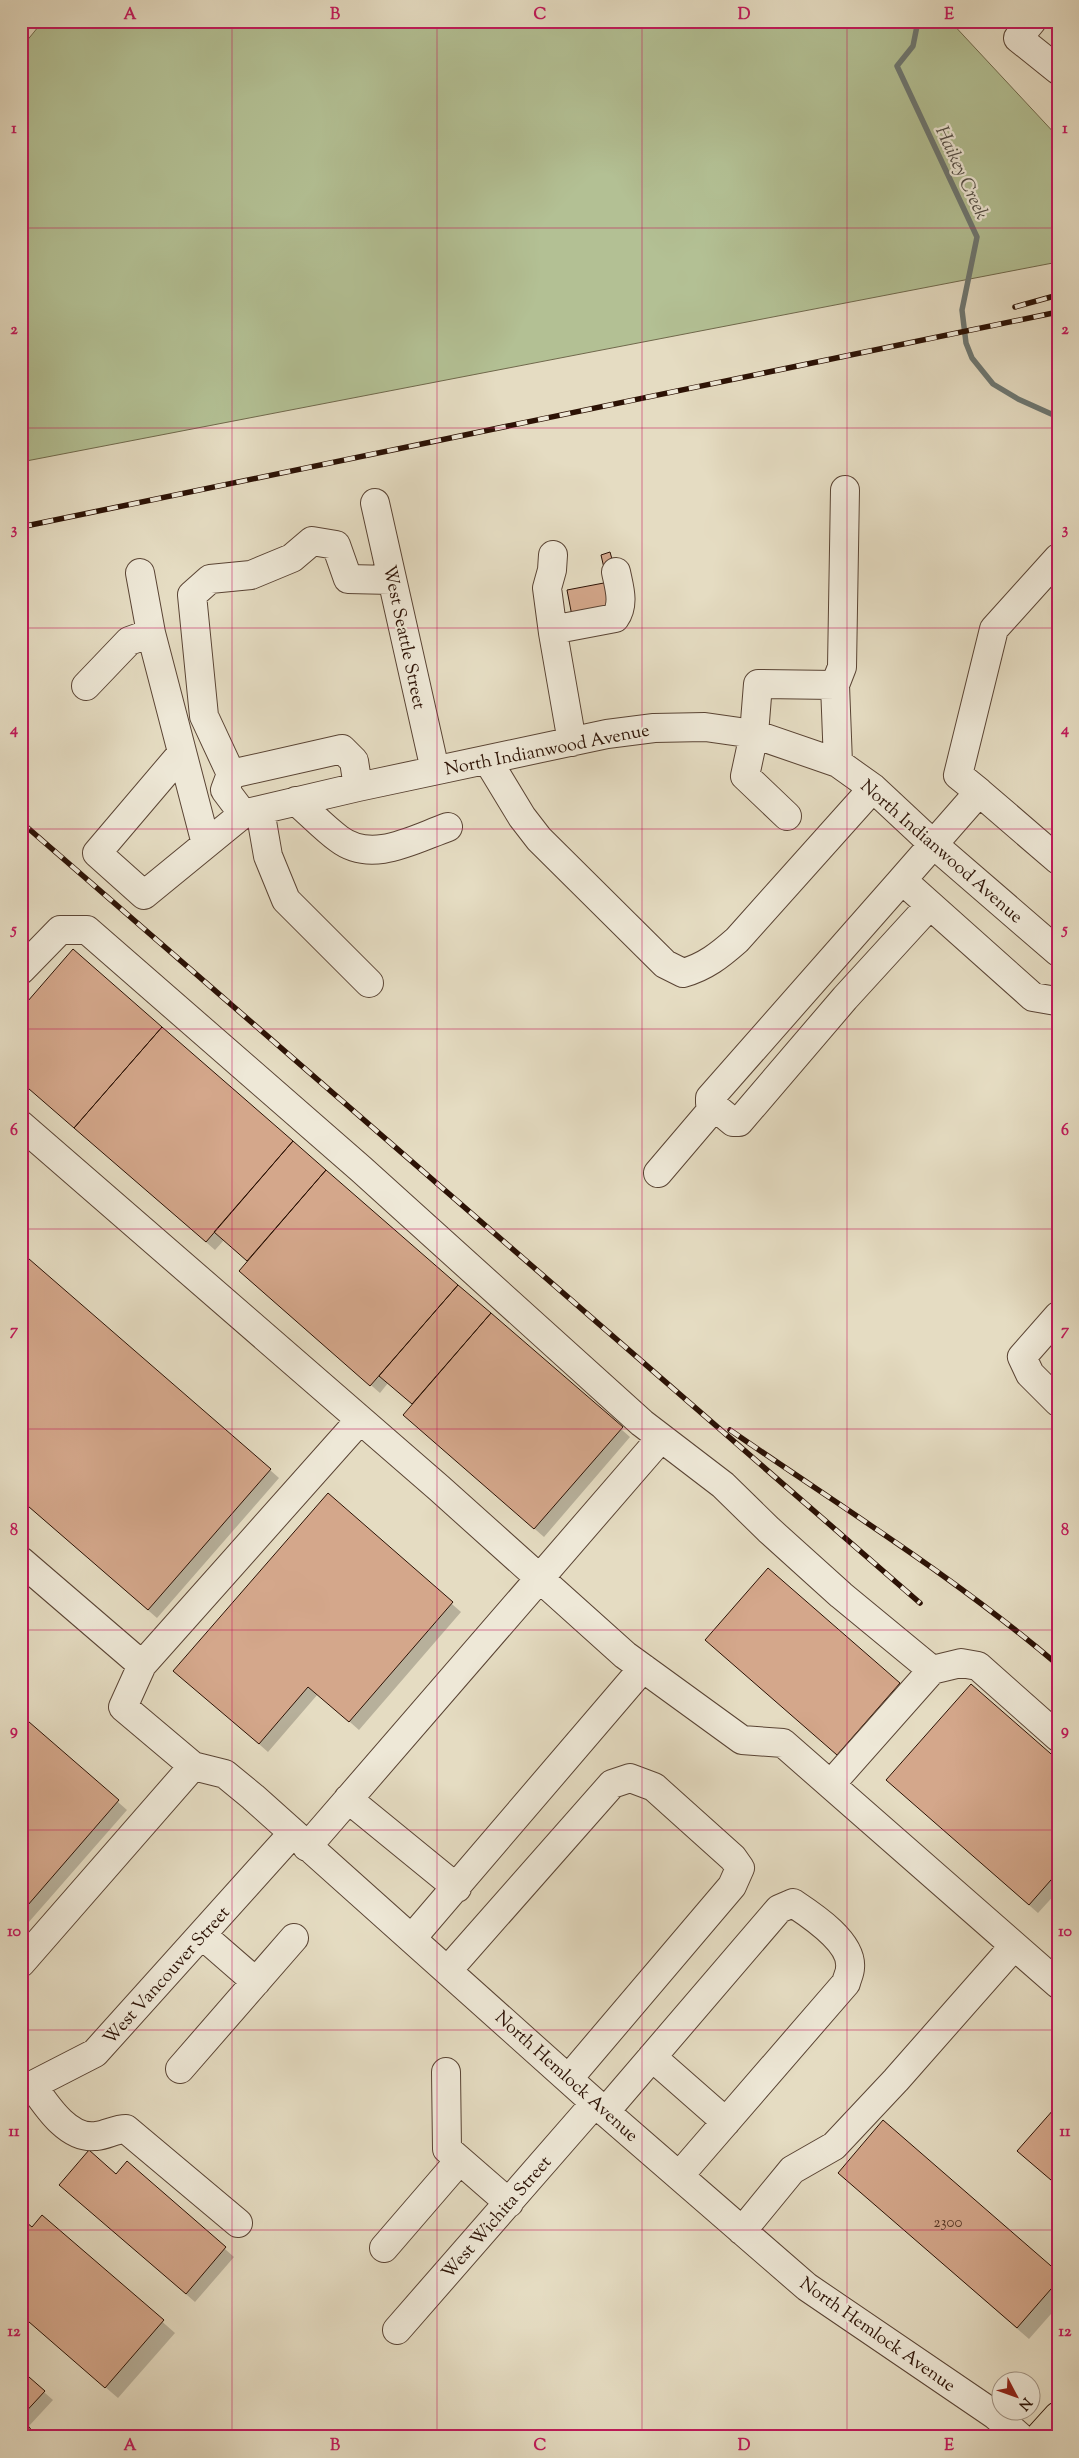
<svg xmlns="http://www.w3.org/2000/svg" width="1079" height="2458" font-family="'Sorts Mill Goudy',serif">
	<rect width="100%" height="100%" fill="#e5dcc2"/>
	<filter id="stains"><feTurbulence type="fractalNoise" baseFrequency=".004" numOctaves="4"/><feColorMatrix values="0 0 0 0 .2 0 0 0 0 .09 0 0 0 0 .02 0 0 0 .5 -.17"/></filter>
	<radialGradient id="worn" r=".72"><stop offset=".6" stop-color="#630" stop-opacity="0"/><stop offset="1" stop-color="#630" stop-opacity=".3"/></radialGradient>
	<path fill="#b3c094" stroke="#70694c" d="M43,21H950L1058,137V262L21,462V48Z"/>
	<path fill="#0003" d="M73,951L630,1437L544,1537L413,1423V1405L388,1383L380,1393L249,1280L248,1262L224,1240L215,1250L21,1081Z
		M270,1470L279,1478L157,1618L21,1500Z
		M328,1495L461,1612L359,1730L318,1694L268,1752L184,1679Z
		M716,1649L899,1684L907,1692L847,1763Z
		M21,1717L127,1810L21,1931Z
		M1058,1762V1891L1038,1913L897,1789Z
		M127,2163L234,2257L195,2302L70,2193L117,2176Z
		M839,2173L1058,2273V2306L1029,2339Z
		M43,2217L175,2333L118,2398L21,2315L32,2229Z
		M21,2372L53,2400L29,2426L37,2437H21Z"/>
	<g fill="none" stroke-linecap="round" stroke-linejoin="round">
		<path stroke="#6d7772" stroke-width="5.5" d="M918,21L913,46L897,66L977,237L962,310L966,343L972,358L993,384L1018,399L1058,417"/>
	</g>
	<path fill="#d4a78b" stroke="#2c1205" d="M610,552L614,566L604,568L601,555Z
		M609,582L614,607L572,616L567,590Z
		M73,949L162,1027L74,1128L21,1082V1009Z
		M162,1027L293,1141L206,1242L74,1128Z
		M293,1141L326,1170L247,1261L214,1232Z
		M326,1170L458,1285L370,1386L239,1271Z
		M21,1252L271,1469L148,1610L21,1500Z
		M458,1285L491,1313L412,1404L379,1376Z
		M491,1313L623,1427L534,1529L403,1415Z
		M328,1493L453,1602L349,1722L308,1687L259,1744L173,1671Z
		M768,1568L900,1683L837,1755L705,1640Z
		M971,1684L1058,1760V1872L1029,1905L886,1780Z
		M21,1715L119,1800L21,1913Z
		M1054,2109L1058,2112V2186L1017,2151Z
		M883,2120L1058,2272V2281L1017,2328L838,2173Z
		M89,2150L116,2174L127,2161L226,2247L186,2294L59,2185Z
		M42,2215L164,2320L105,2388L21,2315V2218L32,2227Z
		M21,2370L45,2391L21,2417L37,2437H21Z"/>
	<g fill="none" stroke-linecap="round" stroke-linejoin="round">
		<defs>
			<path id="minor" d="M1032,21L1018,38L1058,70
				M375,503L435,770
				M140,573L151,633
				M553,633L547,588L552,570L553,555
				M835,685L842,667L845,490
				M86,686L129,641L151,633L206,844
				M572,742L553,633L557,629L615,618C625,604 619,587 616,572
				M182,753L97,853L144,895L243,814L358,787L607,734L654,728L705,727L754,734L838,763L873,788L933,844L1058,952
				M488,761L522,817L539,839L665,964L683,973C705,967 720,955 737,940L873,788
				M231,774L204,716L192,595L210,579L251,575L292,558L312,541L336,545L348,579L392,580
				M979,792L958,775L994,629L1058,558
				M296,801C310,813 324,828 339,839C372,864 414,839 448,827
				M260,810L268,856L286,900L369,983
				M243,814L225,790L231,774L342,749L354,761L358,787
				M787,816L745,776L754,734L758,684L835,685L838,763
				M1058,860L979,792L902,880L1033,997L1056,1001L1058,999
				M902,880L710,1098V1103L733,1122H739L845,998L930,905
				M21,970L60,930H87L361,1169L642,1423L723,1485L769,1530L841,1595L932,1670L961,1663L978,1666L1058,1737
				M21,1125L439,1488L625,1655L742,1740L783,1743L1058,1984
				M658,1173L715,1106
				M1058,1316L1022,1357L1030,1374L1058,1402
				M360,1420L142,1665L123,1707L193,1766L225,1774L253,1797L595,2103L807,2287L995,2415L1020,2437
				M21,1561L142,1665
				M831,1784L932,1670
				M348,1799L457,1888
				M307,1847L661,1438
				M202,1935L256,1982
				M412,1938L643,1668
				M21,1963L193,1766
				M448,1970L612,1784L630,1778L654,1787L733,1858L740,1868L732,1886L569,2078
				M652,2057L726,2122
				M180,2069L294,1938
				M446,2072L447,2149L509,2203
				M32,2085C46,2105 68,2140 96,2136C107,2135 115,2129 126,2129L238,2223
				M21,2091L95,2053L292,1834
				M605,2112L779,1909L793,1903C811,1915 853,1942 850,1968C850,1973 847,1978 846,1983L679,2176
				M742,2231L792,2170L834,2146L896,2080L1014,1946
				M384,2248L459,2161
				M397,2330L595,2103"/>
			<path id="major" d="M1039,2437L1058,2416"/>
		</defs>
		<use href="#minor" stroke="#5a4434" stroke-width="30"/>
		<use href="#major" stroke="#2c1205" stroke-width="30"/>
		<use href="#minor" stroke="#eee8d7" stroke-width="28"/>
		<use href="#major" stroke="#e5dcc2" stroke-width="28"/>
		<defs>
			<path id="rail" d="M1015,307L1058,295
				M21,527L1058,312
				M21,822L920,1603
				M730,1430C841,1507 955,1577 1058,1665"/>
		</defs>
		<use href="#rail" stroke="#2c1205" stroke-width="5.5"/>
		<use href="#rail" stroke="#eee8d7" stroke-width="4" stroke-dasharray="11" stroke-linecap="butt"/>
	</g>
	<path fill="none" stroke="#c2185b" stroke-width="1" stroke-opacity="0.55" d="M232,21V2437M437,21V2437M642,21V2437M847,21V2437M21,228H1058M21,428H1058M21,628H1058M21,829H1058M21,1029H1058M21,1229H1058M21,1429H1058M21,1630H1058M21,1830H1058M21,2030H1058M21,2230H1058"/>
	<g text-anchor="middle" stroke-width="4.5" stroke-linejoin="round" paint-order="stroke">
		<g font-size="15" fill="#563726">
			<text x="948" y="2227">2300</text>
		</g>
		<g font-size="18" fill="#2c1205" stroke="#eee8d7">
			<text transform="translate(405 637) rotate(78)" y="6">West Seattle Street</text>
			<text transform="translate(547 749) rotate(-11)" y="6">North Indianwood Avenue</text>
			<text transform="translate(942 851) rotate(41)" y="6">North Indianwood Avenue</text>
			<text transform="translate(166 1975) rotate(-48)" y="6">West Vancouver Street</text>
			<text transform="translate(567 2076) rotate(42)" y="6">North Hemlock Avenue</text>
			<text transform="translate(496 2217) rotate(-49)" y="6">West Wichita Street</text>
			<text transform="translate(878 2334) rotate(35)" y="6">North Hemlock Avenue</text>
		</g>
		<g font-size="19" font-style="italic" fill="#524d45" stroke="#eee8d7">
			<text transform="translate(963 172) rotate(65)" y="7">Haikey Creek</text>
		</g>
	</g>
	<rect width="1079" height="2458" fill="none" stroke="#e5dcc2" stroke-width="55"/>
	<g transform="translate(1016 2396) rotate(131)"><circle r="24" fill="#eee8d7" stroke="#a09283"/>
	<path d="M0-4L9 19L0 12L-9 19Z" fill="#8f2418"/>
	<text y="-8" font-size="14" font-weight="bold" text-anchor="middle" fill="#2c1205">N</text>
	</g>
	<rect x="28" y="28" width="1024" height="2402" fill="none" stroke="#c2185b" stroke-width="2"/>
	<g font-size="16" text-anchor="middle" font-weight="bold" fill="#c2185b">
		<text x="130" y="19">A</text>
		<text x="335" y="19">B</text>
		<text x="540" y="19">C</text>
		<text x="744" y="19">D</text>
		<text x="949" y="19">E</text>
		<text x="14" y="133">1</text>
		<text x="1065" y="133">1</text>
		<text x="14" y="334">2</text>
		<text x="1065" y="334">2</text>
		<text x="14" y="534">3</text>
		<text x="1065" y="534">3</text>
		<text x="14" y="734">4</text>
		<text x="1065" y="734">4</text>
		<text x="14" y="934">5</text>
		<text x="1065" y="934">5</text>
		<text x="14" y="1135">6</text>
		<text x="1065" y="1135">6</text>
		<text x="14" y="1335">7</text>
		<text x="1065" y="1335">7</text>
		<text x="14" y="1535">8</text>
		<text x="1065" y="1535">8</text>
		<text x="14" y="1735">9</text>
		<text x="1065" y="1735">9</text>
		<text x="14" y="1936">10</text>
		<text x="1065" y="1936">10</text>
		<text x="14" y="2136">11</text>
		<text x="1065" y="2136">11</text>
		<text x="14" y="2336">12</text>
		<text x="1065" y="2336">12</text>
		<text x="130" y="2450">A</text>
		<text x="335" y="2450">B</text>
		<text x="540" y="2450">C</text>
		<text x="744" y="2450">D</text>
		<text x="949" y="2450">E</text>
	</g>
	<rect width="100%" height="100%" filter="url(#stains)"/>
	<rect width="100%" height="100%" fill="url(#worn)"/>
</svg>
